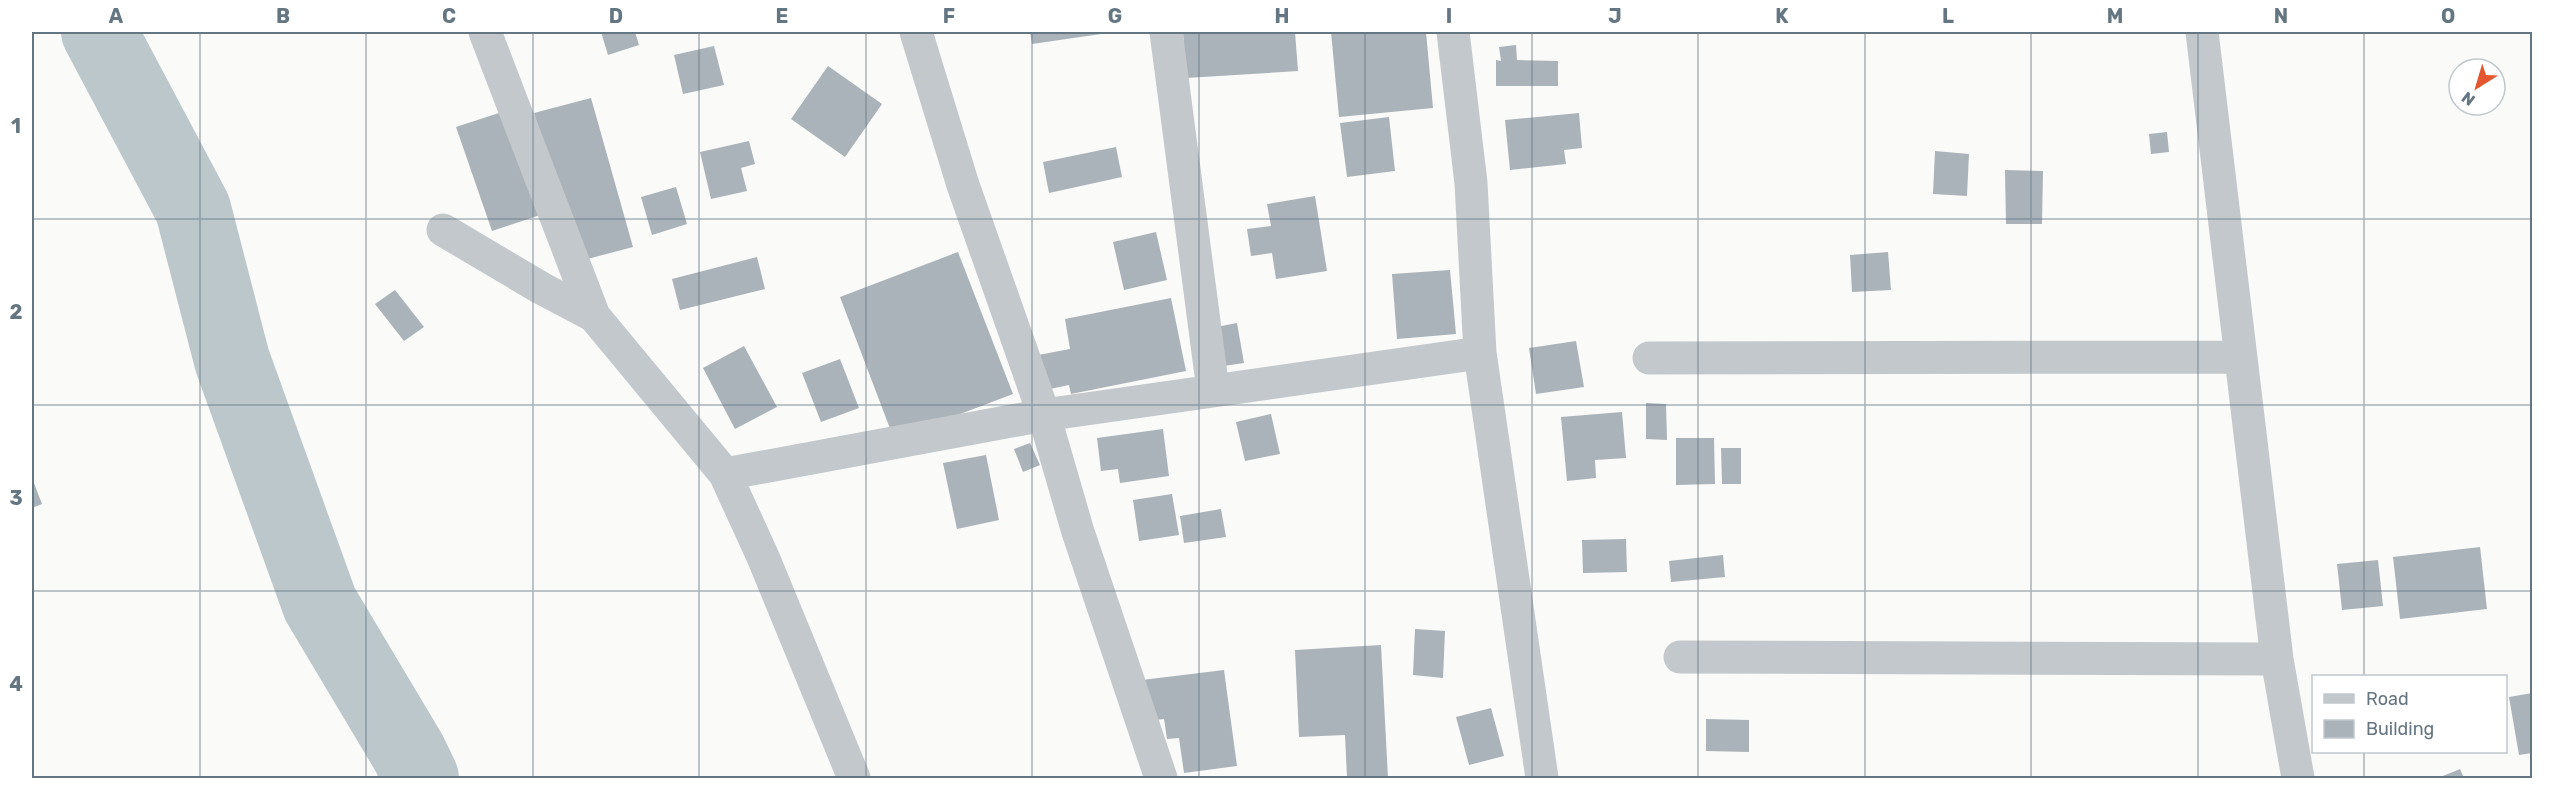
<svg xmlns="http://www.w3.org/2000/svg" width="2564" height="810" font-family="Rubik,sans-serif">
	<rect width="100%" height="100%" fill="#fafaf8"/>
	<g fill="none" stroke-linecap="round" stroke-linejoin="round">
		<path stroke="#bbc7cb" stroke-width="76" d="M99,32L193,209L232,360L320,604L409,753L421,778"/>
	</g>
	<path fill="#aab3b9" d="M601,32H635L639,45L608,55Z
		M1030,32H1108V33L1032,44Z
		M1183,32H1295L1298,71L1186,78Z
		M1331,32H1426L1433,108L1339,117Z
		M1516,45L1517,60L1558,61V86H1496V60L1501,61L1499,47Z
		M714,46L724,85L683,94L674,55Z
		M828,66L882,104L845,157L791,119Z
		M591,98L633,247L576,262L534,113Z
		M508,110L543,214L492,231L456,127Z
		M1579,113L1582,148L1564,150L1566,164L1510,170L1505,120Z
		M1389,117L1395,171L1347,177L1340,123Z
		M2167,132L2169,152L2151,154L2149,134Z
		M749,141L755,164L741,168L747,191L711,199L700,152Z
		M1116,147L1122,177L1049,193L1043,162Z
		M1935,151L1969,154L1967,196L1933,194Z
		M2005,170L2043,171L2042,224H2006Z
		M676,187L687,224L652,235L641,197Z
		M1315,196L1327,271L1276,279L1272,253L1251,256L1247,229L1271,226L1267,204Z
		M1156,232L1167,280L1124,290L1113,242Z
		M958,252L1013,394L894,439L840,297Z
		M1888,252L1891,290L1852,292L1850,255Z
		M757,257L765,289L680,310L672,279Z
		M1450,270L1456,334L1397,339L1392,274Z
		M395,290L424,327L404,341L375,304Z
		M1171,298L1186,371L1071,394L1069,385L1040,391L1033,356L1070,349L1065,319Z
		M1237,323L1244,363L1217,367L1211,328Z
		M1576,341L1584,387L1536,394L1529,348Z
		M744,346L777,407L735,429L703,368Z
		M840,359L859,408L821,422L802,373Z
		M1646,403L1666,404L1667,440L1646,439Z
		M1622,412L1626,458L1595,460L1596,478L1567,481L1561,417Z
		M1271,414L1280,454L1245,461L1236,422Z
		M1163,429L1169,476L1120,483L1118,469L1101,471L1097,438Z
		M1676,438H1714L1715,484L1676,485Z
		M1030,443L1040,465L1023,472L1014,449Z
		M1721,448H1741V484H1722Z
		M986,455L999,520L957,529L943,463Z
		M32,478L42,504L32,508Z
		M1172,494L1179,535L1139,541L1133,500Z
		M1221,509L1226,537L1184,543L1180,516Z
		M1626,539L1627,572L1583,573L1582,540Z
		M2480,547L2487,609L2400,619L2393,557Z
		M1723,555L1725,577L1671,582L1669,561Z
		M2378,560L2383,606L2342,610L2337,564Z
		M1415,629L1445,631L1443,678L1413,675Z
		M1381,645L1388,778H1347L1345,735L1299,737L1295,650Z
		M1224,670L1237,766L1184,773L1179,738L1167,739L1164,719L1148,721L1142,680Z
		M2532,693V753L2519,755L2509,697Z
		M1491,708L1504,756L1469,765L1456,717Z
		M1706,719L1749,720V752L1706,751Z
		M2460,769L2464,778H2438Z"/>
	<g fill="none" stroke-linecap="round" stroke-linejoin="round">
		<path stroke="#c3c8cc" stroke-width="33" d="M485,32L594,316
			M916,32L963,185L1044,415L1078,532L1161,778
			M1166,32L1213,390
			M1453,32L1471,183L1480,353L1542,778
			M2202,32L2277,659L2298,778
			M443,230L541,288L594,316L725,474L763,557L854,778
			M1649,358L2240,357
			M725,474L1044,415L1480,353
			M1680,657L2277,659"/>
	</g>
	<path fill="none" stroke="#657683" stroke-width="1.5" stroke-opacity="0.55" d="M200,32V778M366,32V778M533,32V778M699,32V778M866,32V778M1032,32V778M1199,32V778M1365,32V778M1532,32V778M1698,32V778M1865,32V778M2031,32V778M2198,32V778M2364,32V676M32,219H2532M32,405H2532M32,591H2532M2364,752V778"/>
	<rect width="2564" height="810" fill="none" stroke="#ffffff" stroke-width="66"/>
	<rect x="2312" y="675" width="195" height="78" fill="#ffffff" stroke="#c1c8cd" stroke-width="1.5"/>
	<rect x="2324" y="694" width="30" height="9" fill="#c3c8cc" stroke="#c1c8cd" stroke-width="1.5"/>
	<text x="2366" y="705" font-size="18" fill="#657683">Road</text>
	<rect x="2324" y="720" width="30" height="18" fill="#aab3b9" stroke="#c1c8cd" stroke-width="1.5"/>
	<text x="2366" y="735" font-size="18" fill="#657683">Building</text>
	<g transform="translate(2477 87) rotate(217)"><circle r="28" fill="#ffffff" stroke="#c1c8cd" stroke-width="1.5"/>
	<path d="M0-4.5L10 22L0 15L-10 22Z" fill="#e4572e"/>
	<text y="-9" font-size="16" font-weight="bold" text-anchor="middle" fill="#657683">N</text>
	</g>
	<rect x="33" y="33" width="2498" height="744" fill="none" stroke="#657683" stroke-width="2"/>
	<g font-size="20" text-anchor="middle" font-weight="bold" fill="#657683">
		<text x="116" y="23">A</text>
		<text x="283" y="23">B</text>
		<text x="449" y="23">C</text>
		<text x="616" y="23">D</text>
		<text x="782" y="23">E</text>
		<text x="949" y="23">F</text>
		<text x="1115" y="23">G</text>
		<text x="1282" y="23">H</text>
		<text x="1449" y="23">I</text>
		<text x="1615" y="23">J</text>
		<text x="1782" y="23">K</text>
		<text x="1948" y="23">L</text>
		<text x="2115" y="23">M</text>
		<text x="2281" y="23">N</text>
		<text x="2448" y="23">O</text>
		<text x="16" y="133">1</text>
		<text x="16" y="319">2</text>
		<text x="16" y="505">3</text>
		<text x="16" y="691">4</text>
	</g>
</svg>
